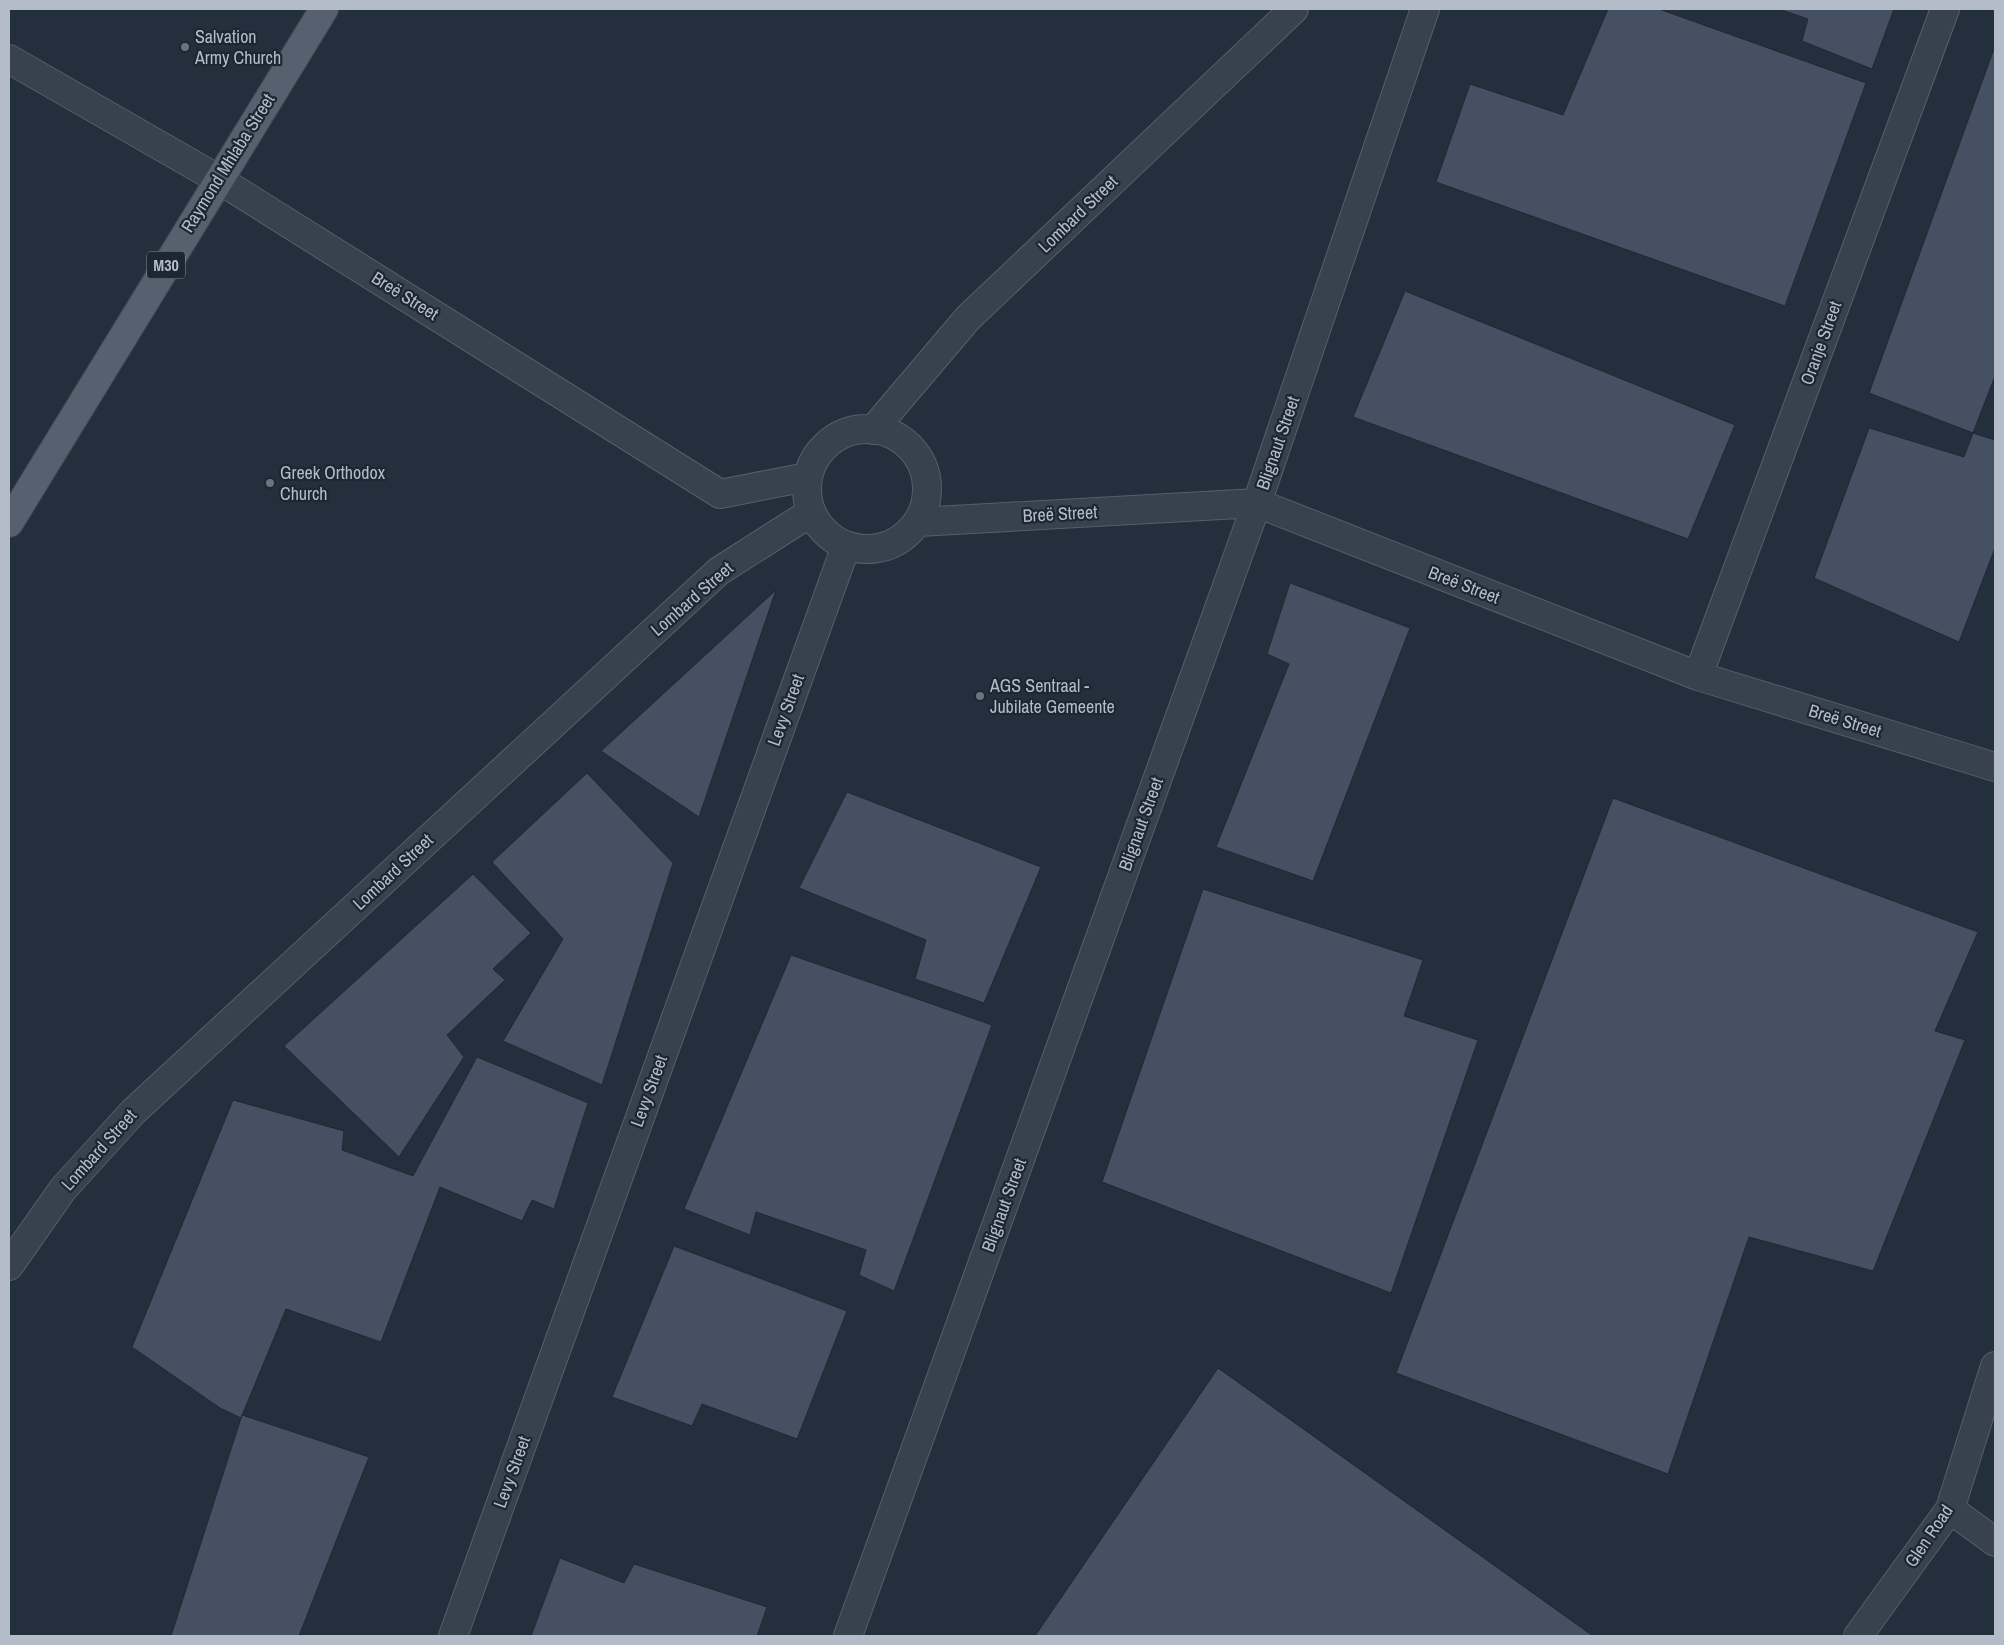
<svg xmlns="http://www.w3.org/2000/svg" width="2004" height="1645" font-family="'Archivo Narrow',sans-serif">
	<rect width="100%" height="100%" fill="#242f3e"/>
	<path fill="#455162" stroke="#1f2835" d="M1608,9H1659L1866,83L1785,306L1436,182L1470,84L1563,115Z
		M1779,9H1894L1872,69L1802,41L1808,19Z
		M1995,46V376L1973,433L1869,393Z
		M1405,291L1735,425L1688,539L1353,417Z
		M1869,428L1964,457L1973,433L1995,440V548L1959,642L1814,578Z
		M1290,583L1410,628L1313,881L1216,847L1289,664L1267,654Z
		M776,590L699,817L601,751Z
		M587,773L673,863L602,1085L503,1041L563,939L492,862Z
		M847,792L1041,867L984,1003L915,979L926,940L799,888Z
		M1613,798L1978,932L1935,1031L1965,1040L1873,1271L1749,1237L1668,1474L1396,1373Z
		M473,874L531,933L493,969L505,980L447,1035L464,1057L399,1157L284,1046Z
		M1203,889L1423,960L1404,1016L1478,1040L1391,1293L1102,1182Z
		M791,955L992,1025L894,1291L859,1275L866,1250L756,1212L750,1235L684,1209Z
		M477,1057L588,1103L554,1209L532,1200L522,1221L440,1187L381,1342L286,1309L241,1418L220,1408L132,1347L233,1100L344,1131L342,1150L413,1176Z
		M674,1246L847,1311L797,1439L702,1404L692,1426L612,1397Z
		M1218,1368L1593,1636H1035Z
		M242,1415L369,1457L299,1636H171Z
		M560,1558L624,1583L634,1564L767,1607L757,1636H531Z"/>
	<g fill="none" stroke-linecap="round" stroke-linejoin="round">
		<defs>
			<path id="minor" d="M9,59L218,179L720,494L807,477
				M807 489a60 60 0 1 1 120 0a60 60 0 1 1-120 0Z
				M873,430L968,318L1294,9
				M918,522L1257,503L1698,676L1995,767
				M1698,676L1945,9
				M9,1266L63,1189L133,1112L719,571L810,513
				M1950,1509L1995,1542
				M453,1636L846,546
				M848,1636L1257,503L1425,9
				M1858,1636L1950,1509L1995,1366"/>
			<path id="major" d="M9,523L324,9"/>
		</defs>
		<use href="#minor" stroke="#565f6c" stroke-width="30"/>
		<use href="#major" stroke="#414a57" stroke-width="30"/>
		<use href="#minor" stroke="#38414e" stroke-width="28"/>
		<use href="#major" stroke="#56606e" stroke-width="28"/>
	</g>
	<g fill="#6b7280" stroke="#1d2633" stroke-width="2">
		<circle cx="185" cy="47" r="5"/>
		<circle cx="270" cy="483" r="5"/>
		<circle cx="980" cy="696" r="5"/>
	</g>
	<g text-anchor="middle" stroke-width="4.5" stroke-linejoin="round" paint-order="stroke">
		<rect fill="#1d2633" stroke="#878f9c" stroke-width="1" x="147" y="251.5" width="38" height="27" rx="4"/>
		<g font-size="16" font-weight="bold" fill="#b4bcc9">
			<text x="166" y="271">M30</text>
		</g>
		<g font-size="18" fill="#b4bcc9" stroke="#1d2633" text-anchor="start">
			<text x="195" y="43">Salvation<tspan x="195" dy="21">Army Church</tspan></text>
			<text x="280" y="479">Greek Orthodox<tspan x="280" dy="21">Church</tspan></text>
			<text x="990" y="692">AGS Sentraal -<tspan x="990" dy="21">Jubilate Gemeente</tspan></text>
		</g>
		<g font-size="18" fill="#b4bcc9" stroke="#1d2633">
			<text transform="translate(228 163) rotate(-58)" y="6">Raymond Mhlaba Street</text>
			<text transform="translate(1078 214) rotate(-44)" y="6">Lombard Street</text>
			<text transform="translate(405 296) rotate(32)" y="6">Breë Street</text>
			<text transform="translate(1821 343) rotate(-70)" y="6">Oranje Street</text>
			<text transform="translate(1278 443) rotate(-71)" y="6">Blignaut Street</text>
			<text transform="translate(1060 514) rotate(-3)" y="6">Breë Street</text>
			<text transform="translate(1464 585) rotate(21)" y="6">Breë Street</text>
			<text transform="translate(692 599) rotate(-41)" y="6">Lombard Street</text>
			<text transform="translate(786 710) rotate(-70)" y="6">Levy Street</text>
			<text transform="translate(1845 721) rotate(17)" y="6">Breë Street</text>
			<text transform="translate(1141 824) rotate(-70)" y="6">Blignaut Street</text>
			<text transform="translate(393 872) rotate(-43)" y="6">Lombard Street</text>
			<text transform="translate(649 1091) rotate(-70)" y="6">Levy Street</text>
			<text transform="translate(99 1150) rotate(-48)" y="6">Lombard Street</text>
			<text transform="translate(1004 1205) rotate(-70)" y="6">Blignaut Street</text>
			<text transform="translate(512 1472) rotate(-70)" y="6">Levy Street</text>
			<text transform="translate(1929 1536) rotate(-56)" y="6">Glen Road</text>
		</g>
	</g>
	<rect width="2004" height="1645" fill="none" stroke="#b4bcc9" stroke-width="20"/>
</svg>
